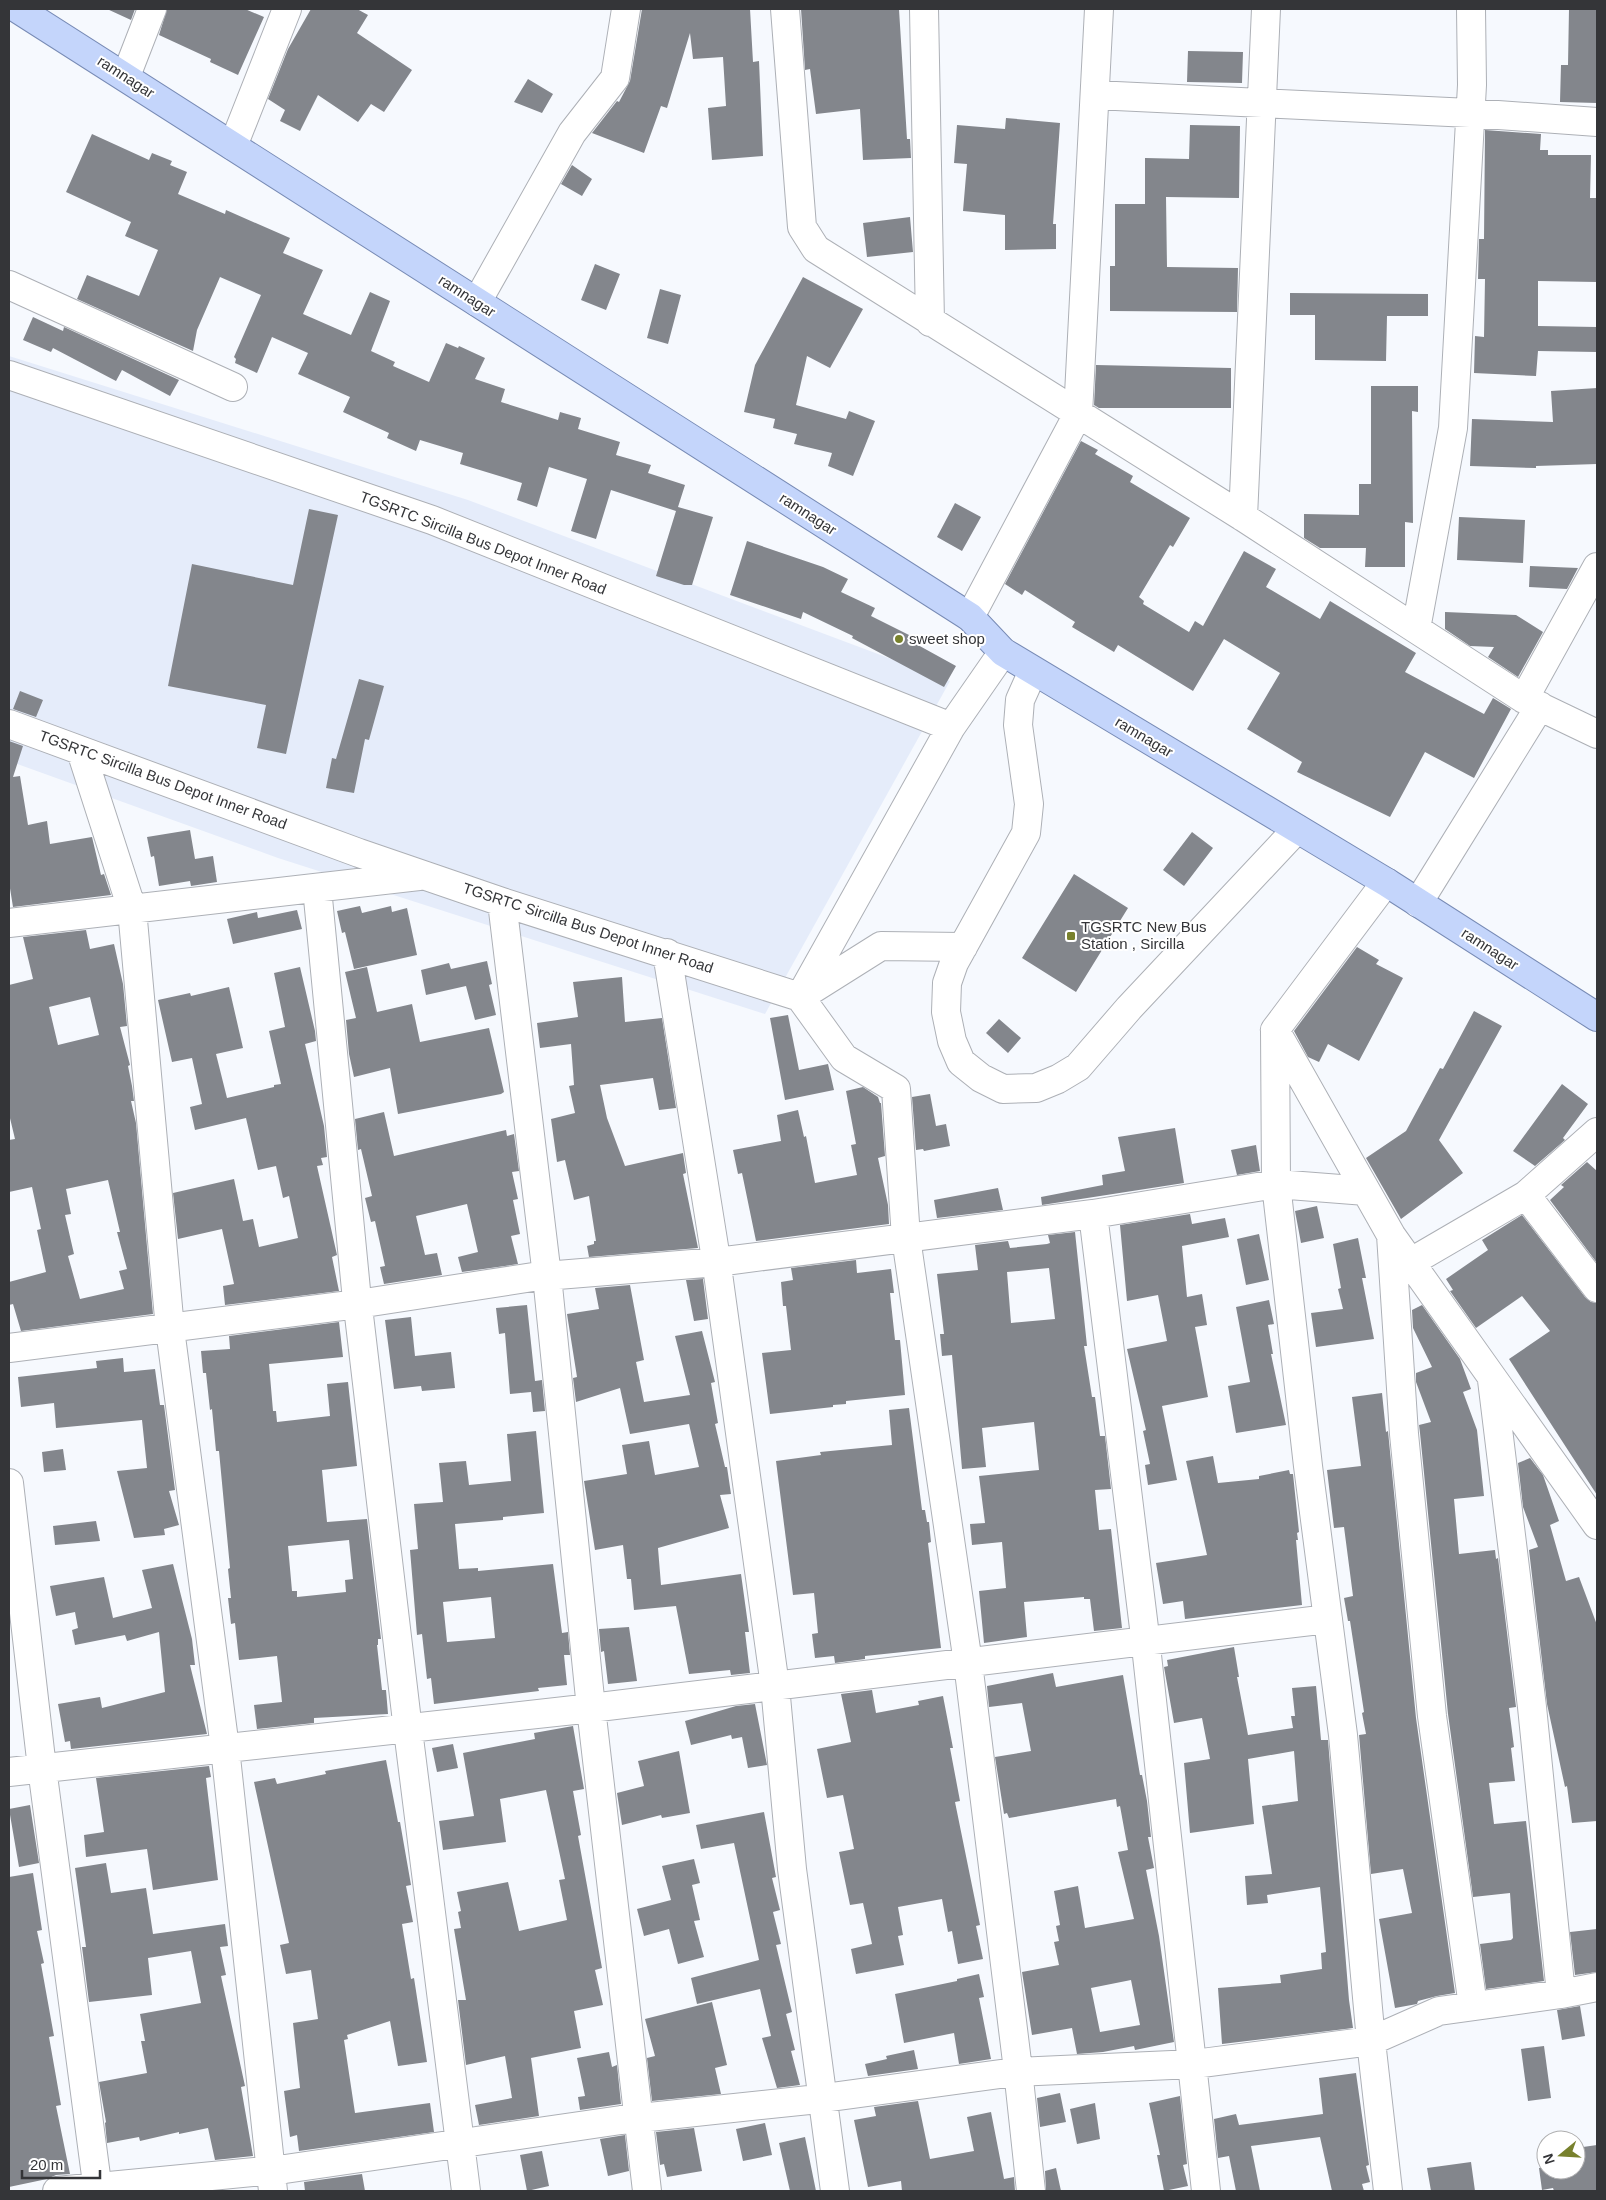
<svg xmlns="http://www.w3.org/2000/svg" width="1606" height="2200" font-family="Helvetica,sans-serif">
	<rect width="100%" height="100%" fill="#f6f9fe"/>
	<path fill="#e5ecfa" d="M9,356L468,500L950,681L765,1014L278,858L9,761Z"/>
	<path fill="#83868c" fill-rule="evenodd" d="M107,9H135L131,20Z
		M167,9H245L264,17L238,75L210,62L211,59L159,35Z
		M311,9H357L368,15L357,33L412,70L384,112L371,104L358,122L318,95L300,131L280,121L285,110L268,99L288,49Z
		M642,9H750L753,62L759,61L763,156L712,160L708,108L726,106L723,57L693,59L690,33L667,108L661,106L644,153L592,133L617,101L619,102L630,81Z
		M801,9H899L907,139H910L911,158L863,160L860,109L816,114L810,69L805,70Z
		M1569,9L1597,10V103L1560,102L1561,65H1568Z
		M1188,51L1243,52L1242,83L1187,82Z
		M528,79L553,94L542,113L514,102Z
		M1006,118L1060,123L1053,224H1056V249L1005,250V215L963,211L967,164L954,163L957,125L1005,129Z
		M1190,125L1240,126L1239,198L1166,197L1167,267L1238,268L1237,312L1110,311V266H1115V204H1145V158L1189,159Z
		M1485,130L1541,134L1540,150H1548V155H1591L1590,198H1597V282L1538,281V326L1597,327V352L1538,351L1536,376L1474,373L1475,336L1484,337L1485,279H1478L1479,239H1484Z
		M92,134L149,160L152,153L172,161L170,165L187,172L178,194L225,214L226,210L290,238L283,253L323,270L303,314L351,335L370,292L390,301L371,351L395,362L393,366L429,382L446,343L458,348L459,346L485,358L475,379L505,389L501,402L558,420L560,412L581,418L578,429L620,442L616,455L651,465L648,473L685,485L678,507L713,517L692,585H684L656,576L676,511L611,490L596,539L571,531L587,479L549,467L537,507L517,500L522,483L460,464L463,453L420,440L416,451L387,438L389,433L343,412L350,397L298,374L308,353L272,337L257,373L235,363L236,359L234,357L261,295L220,277L197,330L193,351L77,299L87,275L139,296L158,250L125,236L131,222L66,192Z
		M572,165L592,179L582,196L561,184Z
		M910,217L913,252L867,257L863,223Z
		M595,264L620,274L606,310L581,300Z
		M803,277L863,309L830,368L807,356L796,405L846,419L849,411L875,421L853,476L828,466L832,453L794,444L797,434L773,428L775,419L744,412L755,365Z
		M660,289L681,295L668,344L647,338Z
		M1290,293L1428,294V316H1387L1386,361L1315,360V315H1290Z
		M33,317L63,331L64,327L179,380L170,396L122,370L116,381L53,348L51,352L23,340Z
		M1096,365L1231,368V408H1099L1094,405Z
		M1371,386H1418V412L1412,411L1413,523L1405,522V567H1365L1366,548H1320L1304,538V514L1359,515V484H1371Z
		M1597,388V464L1536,466V468L1470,466L1472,419L1553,422L1551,391Z
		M1081,441L1098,450L1095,454L1133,476L1130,482L1190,518L1173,547L1170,545L1139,597L1144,601L1143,604L1189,632L1195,621L1203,626L1244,551L1276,569L1266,587L1320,619L1330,601L1416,653L1405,672L1484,714L1493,698L1511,709L1474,778L1425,752L1390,817L1297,772L1302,762L1247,729L1280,673L1224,639L1193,691L1118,645L1114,652L1072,627L1075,622L1025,590L1022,595L1005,584Z
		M955,503L981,517L962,551L937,537Z
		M309,509L338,515L286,754L257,748L266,705L168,686L192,564L293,585Z
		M1459,517L1525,520L1523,563L1457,560Z
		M747,541L823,567L848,579L841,592L875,608L871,616L909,635L907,639L956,666L944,687L852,638L853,636L803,612L801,619L730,595Z
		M1530,566L1578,568L1567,589L1529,587Z
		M1445,612L1516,615L1543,632L1518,677L1488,657L1494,647L1470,646L1445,629Z
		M359,679L384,686L369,740L365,739L354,793L326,788L332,758L336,759Z
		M20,691L43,700L36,717L13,709Z
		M9,741L23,746L13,777L20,776L28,825L47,821L50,844L92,837L101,875L104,874L111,895L13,907L9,882Z
		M190,830L195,859L213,856L217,882L191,886L190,881L159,886L154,856L151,857L147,837Z
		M1192,832L1213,848L1184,886L1163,870Z
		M1074,874L1128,908L1076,992L1022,958Z
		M360,906L362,913L391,906L392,912L407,908L417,955L354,969L345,932L342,933L337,911Z
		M297,910L302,929L233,944L227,919L257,912L258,918Z
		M86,930L90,949L114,944L123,984L127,1026L120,1027L130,1065L128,1066L132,1086L134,1101H131L136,1123L153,1314L21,1331L13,1304L9,1305V1282L46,1272L37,1230L41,1229L32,1187L9,1192V1140L15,1139L9,1114V985L33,979L23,937ZM90,997L99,1035L58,1045L49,1007ZM108,1180L120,1232H117L127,1269L119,1271L124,1289L80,1299L68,1256L74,1254L65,1215L71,1214L66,1189Z
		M1357,947L1379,960L1376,964L1403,978L1359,1061L1328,1044L1319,1062L1308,1057L1294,1031Z
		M487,961L492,984L489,985L496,1015L475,1020L466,986L426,995L421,970L449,963L451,969Z
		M300,967L315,1031L316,1041L305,1044L324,1126L327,1157L321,1158L323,1165L317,1166L337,1255L332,1257L339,1291L225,1305L223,1286L234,1284L222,1229L178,1239L173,1193L234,1179L243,1221L253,1219L259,1247L298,1238L289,1196L283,1198L276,1166L258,1170L246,1118L195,1130L190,1107L202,1104L192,1058L172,1062L158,1000L190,993L191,996L229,987L243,1048L216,1054L227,1098L274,1087V1085L281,1084L269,1031L285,1027L274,973Z
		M367,967L377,1012L412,1004L420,1042L489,1028L504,1092L501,1094L398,1114L390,1068L354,1077L349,1054L346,1020L356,1018L345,972Z
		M622,977L625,1022L662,1018L676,1108L659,1110L653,1078L600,1085L607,1118L625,1166L683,1153L686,1173L683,1174L698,1248L589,1257L587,1246L594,1244V1241H596L589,1196L574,1200L565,1160L557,1162L551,1119L575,1113L569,1086L574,1085L571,1044L540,1048L537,1023L578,1017L573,982Z
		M1474,1011L1502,1026L1439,1140L1463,1173L1401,1219L1366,1158L1406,1131L1440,1068L1443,1069Z
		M788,1015L799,1070L828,1064L834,1090L785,1100L770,1018Z
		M999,1019L1021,1038L1008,1053L986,1033Z
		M1562,1084L1588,1104L1563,1138L1565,1140L1535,1166L1513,1151Z
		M863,1087L878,1097L880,1103H881L885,1156L878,1158L888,1205L889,1224L756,1241L742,1173L738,1174L733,1150L781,1141L777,1115L798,1110L804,1137L806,1136L815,1183L857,1175L851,1145L856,1144L846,1091Z
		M930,1094L936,1126L946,1124L950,1146L924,1151L923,1149L916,1150L912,1097Z
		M384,1112L394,1156L506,1130L507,1136L514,1134L519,1171L512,1172L518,1199L513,1200L520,1234L511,1236L518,1264L462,1272L458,1257L478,1252L467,1204L416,1216L425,1255L437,1253L442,1275L384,1284L380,1267L385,1266L375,1221L371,1222L365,1198L372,1196L361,1149L358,1150L355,1119Z
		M1175,1128L1184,1183L1042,1205L1041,1197L1103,1185L1102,1175L1125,1171L1118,1137Z
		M1256,1145L1260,1171L1237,1175L1231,1150Z
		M1587,1162L1597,1171V1263L1550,1200L1564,1187L1561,1185Z
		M998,1188L1003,1210L937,1218L934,1200Z
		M1317,1206L1324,1238L1301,1243L1295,1211Z
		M1190,1214L1192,1224L1225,1218L1229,1237L1182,1246L1187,1297L1202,1294L1207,1325L1195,1327L1208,1397L1162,1406L1177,1480L1148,1485L1145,1465L1150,1464L1143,1431L1146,1430L1127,1349L1167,1341L1158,1295L1127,1301L1120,1225Z
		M1522,1215L1585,1297L1591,1302L1597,1303V1495L1509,1359L1550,1331L1522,1296L1476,1328L1450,1291L1453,1290L1446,1279L1488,1250L1482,1240Z
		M1075,1232L1087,1346H1084L1092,1397H1095L1100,1436H1105L1111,1489L1095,1490L1099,1530L1111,1529L1122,1628L1094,1631L1090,1599H1084V1597L1024,1602L1027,1637L984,1643L979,1591L1006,1588L1002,1542L972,1545L970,1524L985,1523L979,1476L1039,1470L1034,1422L982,1428L986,1467L962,1469L952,1355L942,1356L940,1334H944L937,1274L978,1270L975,1245L1008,1241L1010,1248L1047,1244L1050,1243L1048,1235ZM1049,1268L1055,1319L1011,1323L1007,1272Z
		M1259,1234L1269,1280L1246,1285L1237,1239Z
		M1358,1238L1366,1278H1362L1374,1339L1316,1347L1311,1313L1343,1309L1338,1289L1341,1288L1333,1244Z
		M856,1260L857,1273L891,1269L894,1293H890L895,1340H900L905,1395L846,1401V1404L833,1405V1407L770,1414L762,1353L791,1350L786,1306H783L781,1282L793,1280L791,1268Z
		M703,1279L708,1319L694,1321L686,1280Z
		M630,1285L644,1360L636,1362L644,1402L690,1395L675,1336L702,1331L715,1382L711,1383L718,1423L715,1424L725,1467H727L731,1494L720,1495L729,1528L658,1548L661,1585L741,1574L749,1632H745L750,1673L731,1675L730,1670L689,1674L676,1606L634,1610L631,1579H627L623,1545L595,1550L584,1481L627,1474L622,1445L649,1441L655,1475L699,1467L689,1424L630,1434L620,1388L576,1402L573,1378L577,1377L567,1314L599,1309L595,1288Z
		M1269,1300L1274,1324L1268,1325L1273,1354H1271L1286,1425L1236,1433L1228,1386L1250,1382L1236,1307Z
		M527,1305L535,1381L542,1380L545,1411L533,1412L531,1392L510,1394L505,1333L499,1334L496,1308Z
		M1422,1305L1460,1359L1471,1389L1463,1392L1477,1430L1484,1496L1454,1499L1459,1554L1495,1550L1496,1559L1498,1558L1516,1707L1509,1708L1514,1747L1511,1748L1515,1781L1489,1783L1494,1824L1526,1821L1544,1981L1486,1989L1480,1944L1511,1940L1513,1938L1510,1893L1473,1897L1448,1714L1420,1433L1419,1425L1431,1422L1416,1382V1373L1432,1367L1413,1328L1412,1310Z
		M411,1317L415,1356L451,1352L455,1388L422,1391L421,1386L394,1389L385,1320Z
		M339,1322L343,1357L269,1364L273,1411H276L277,1422L330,1416L327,1384L348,1382L357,1466L322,1470L327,1522L367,1519L381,1639H378V1645H377L382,1690H386L388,1714L314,1718V1723L257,1729L254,1705L282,1702L277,1656L239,1660L235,1623L231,1624L228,1598H231L228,1569L230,1568L219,1451H216L212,1409L210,1410L206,1373H203L201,1351L230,1349L229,1336ZM349,1540L353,1579L345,1580L346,1592L297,1597V1591H292L288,1546Z
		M123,1358L124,1372L155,1369L160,1405H164L175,1490L169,1491L179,1525L164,1529L165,1535L134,1538L117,1471L147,1468L142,1420L56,1428L54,1403L21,1407L18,1377L97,1368L96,1361Z
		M1382,1393L1386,1432L1388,1431L1416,1718L1455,1993L1437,1996L1418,2001L1417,2004L1395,2008L1379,1919L1412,1913L1403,1869L1371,1874L1359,1735L1366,1734L1362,1713L1364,1712L1350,1621H1348L1344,1598L1353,1596L1344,1527L1334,1528L1327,1470L1361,1466L1352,1397Z
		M909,1408L922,1510H925L927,1522H929L931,1542L928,1543L941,1648L865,1656V1659L835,1663L834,1656L815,1658L812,1634L818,1633L814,1593L793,1595L776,1461L821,1455L820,1452L892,1445L889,1410Z
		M536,1431L544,1513L503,1517V1520L455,1524L459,1569L478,1568V1571L553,1564L562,1633L568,1632L570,1655H564L567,1685L538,1688L539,1691L434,1704L431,1678L427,1679L422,1634L417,1635L410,1550L418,1549L414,1504L443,1502L439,1463L466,1461L469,1485L511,1481L507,1434ZM491,1597L495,1638L447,1642L443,1602Z
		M63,1449L66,1470L44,1472L42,1452Z
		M1213,1456L1218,1483L1259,1479V1476L1289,1470L1290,1474H1293L1299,1532L1297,1533L1298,1540H1296L1302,1605L1185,1619L1183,1601L1163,1604L1156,1563L1207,1555L1186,1461Z
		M1530,1458L1543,1475L1559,1521L1550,1525L1566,1581L1579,1577L1597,1625V1821L1572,1823L1567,1786L1565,1787L1547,1704L1529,1550L1538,1547L1523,1507L1518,1463Z
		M96,1521L100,1541L55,1545L53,1526Z
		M173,1564L192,1639L195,1665H190L207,1734L71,1749L70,1741L65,1742L58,1704L100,1697L102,1708L165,1692L159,1632L127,1641L125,1635L75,1645L72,1630L78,1628L75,1612L56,1616L50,1586L104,1577L113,1618L152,1608L142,1570Z
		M629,1627L637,1681L608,1684L604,1651L601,1652L599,1629Z
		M1234,1647L1239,1677H1237L1248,1735L1293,1728L1291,1716H1295L1292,1688L1316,1686L1321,1740H1328L1349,2000L1353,2028L1222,2044L1218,1988L1281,1983L1280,1975L1322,1969L1321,1953L1326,1952L1320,1887L1267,1895L1268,1903L1247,1905L1245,1876L1272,1874L1262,1806L1298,1801L1294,1751L1248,1759L1254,1824L1190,1833L1184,1763L1210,1759L1202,1718L1174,1723L1164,1667L1168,1666L1167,1660Z
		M1053,1673L1056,1687L1123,1675L1140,1775H1142L1147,1801L1151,1837H1148L1154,1868L1146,1870L1159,1936L1174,2042L1135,2050L1134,2046L1103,2052L1077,2054L1072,2028L1032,2035L1022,1972L1059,1965L1054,1942L1059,1941L1056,1926L1060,1925L1054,1891L1078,1886L1085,1928L1134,1919L1118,1852L1128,1850L1120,1806L1117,1807L1116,1799L1009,1818L1007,1813L1004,1814L995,1757L1031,1751L1022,1703L989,1707L987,1686ZM1131,1980L1140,2025L1100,2032L1091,1988Z
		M872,1690L876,1713L919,1705L918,1701L943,1696L953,1748H950L960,1801L955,1802L980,1925L976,1926L983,1959L958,1964L952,1931L948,1932L942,1899L898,1907L903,1935L898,1936L904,1965L856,1974L851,1949L872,1944L863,1903L850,1905L839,1852L854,1849L843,1795L827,1798L817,1749L851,1742L841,1694Z
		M755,1704L767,1765L748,1768L742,1737L732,1739L731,1735L691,1745L685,1721L736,1706Z
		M573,1726L584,1789L573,1791L581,1835L578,1836L602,1968L595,1970L603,2005L574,2011L581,2048L531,2058L539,2116L479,2125L475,2105L512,2098L505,2056L466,2065L458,2000H466L454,1929L461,1928L458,1912L461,1911L457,1892L508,1882L519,1931L567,1920L559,1880L565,1879L546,1790L500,1799L506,1842L443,1850L439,1821L474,1816L463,1753L535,1739L534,1733Z
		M453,1744L458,1768L437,1772L432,1748Z
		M679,1751L690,1813L662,1818L661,1815L622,1825L617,1793L644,1786L638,1761Z
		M386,1760L398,1822H400L411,1885L406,1886L413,1922L402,1924L411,1979L414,1978L427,2062L398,2066L390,2021L347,2035L348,2039L344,2040L355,2113L430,2103L434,2132L299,2151L297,2135L290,2137L284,2091L300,2088L293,2023L318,2019L311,1970L286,1974L280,1945L289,1943L254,1782L275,1778L277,1784L326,1774L325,1771Z
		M209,1766L211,1777L206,1778L218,1880L153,1890L147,1849L86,1857L84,1835L104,1832L96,1778Z
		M30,1805L39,1863L19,1867L9,1809Z
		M764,1812L776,1877L772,1878L780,1910L773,1912L781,1944L776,1945L792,2012L786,2014L795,2050L791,2051L800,2085L777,2088L762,2038L771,2036L760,1989L697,2004L691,1978L759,1960L734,1843L701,1849L696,1825Z
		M694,1859L700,1883L692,1885L700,1920L694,1921L704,1957L678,1964L669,1929L644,1936L637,1909L671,1900L662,1866Z
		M106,1863L111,1893L146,1888L153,1934L225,1924L228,1946L220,1947L226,1975L221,1976L245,2086L241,2087L253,2156L215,2160L208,2128L179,2134V2132L140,2141L139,2137L107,2143L105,2123L106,2122L99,2082L147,2073L141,2041H145L140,2014L201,2003L191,1951L148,1958L152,1995L89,2002L82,1947H86L75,1868Z
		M33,1873L42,1930L37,1931L44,1963L41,1964L54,2036L49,2037L61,2105L56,2106L70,2174L56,2175L47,2179L9,2187V1877Z
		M1597,1929V1972L1575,1975L1570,1932Z
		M979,1974L984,1997L979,1998L991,2059L959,2064L954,2033L904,2043L895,1994L957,1981V1979Z
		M712,2002L727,2065L715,2068L721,2094L652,2101L647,2058L655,2056L645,2019Z
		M1580,2006L1585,2036L1562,2040L1557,2010Z
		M1544,2046L1551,2098L1528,2101L1521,2049Z
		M914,2050L918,2069L868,2076L865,2064L887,2059L886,2056Z
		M609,2052L612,2067L617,2065L621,2104L580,2110L578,2097L585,2096L577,2058Z
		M1356,2073L1369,2165L1366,2166L1370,2182L1362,2184L1364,2191H1332L1320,2137L1251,2146L1260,2191H1236L1229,2156L1218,2158L1214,2119L1236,2114L1239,2125L1323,2114L1319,2078Z
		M1060,2093L1066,2122L1040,2127L1037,2098Z
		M1180,2096L1187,2164L1183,2165L1188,2186L1164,2191L1157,2155H1160L1149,2103Z
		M918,2101L930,2159L974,2151L967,2117L991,2112L1004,2179L1014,2177L1015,2191H902L901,2181L868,2187L854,2120L876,2116L874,2107Z
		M1095,2103L1100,2139L1077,2144L1070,2109Z
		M765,2123L772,2155L743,2161L736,2129Z
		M694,2128L702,2171L667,2177L664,2164L660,2165L656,2132Z
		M625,2135L629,2171L608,2176L600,2139Z
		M805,2137L816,2191H790L779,2143Z
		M1597,2145V2191H1554L1553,2188L1542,2190L1539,2168L1546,2167V2170H1576V2148Z
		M542,2151L549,2186L527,2191L520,2155Z
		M1471,2162L1475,2191H1431L1427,2168Z
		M1056,2168L1061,2191H1046L1045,2171Z
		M362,2174L365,2191H305L304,2182Z"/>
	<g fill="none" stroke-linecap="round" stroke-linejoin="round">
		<defs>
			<path id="minor" d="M785,9L802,227L816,249L1243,517L1524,699L1597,734
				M924,9L930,322
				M126,76L152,9
				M1095,95L1470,113L1597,122
				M233,146L287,9
				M9,285L233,387
				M477,302L572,133L615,78L626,9
				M9,375L432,520L951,727
				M1243,517L1266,9
				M970,617L1078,414L1099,9
				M1416,629L1453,428L1472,85L1471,9
				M1033,671L1020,700L1018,725L1029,804L1026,833L954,963L947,983L946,1012L952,1041L961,1062L981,1078L1003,1089L1036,1088L1058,1079L1078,1067L1129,1008L1297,829
				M1524,699L1597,567
				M9,724L359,853L502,902L800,997L951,727L1003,652
				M81,751L132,909L170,1329L225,1748L273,2191
				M1386,882L1275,1030L1391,1235L1597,1525
				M317,888L356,1290L408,1730L466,2191
				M502,902L547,1276L591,1708L647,2191
				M1418,903L1540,706
				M9,923L419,876
				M963,947L881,946L800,997L844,1058L896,1089L906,1238L968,1663L1018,2070L1031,2191
				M667,953L716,1259L775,1686L792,1869L835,2191
				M1275,1030L1276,1184L1308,1466L1343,1735L1371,2041L1388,2191
				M1597,1132L1526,1195L1597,1288
				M1391,1235L1404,1434L1432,1716L1473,2006
				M1411,1262L1526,1195
				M9,1348L358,1304L533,1277L717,1262L1093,1214
				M1492,1380L1532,1707L1561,1994
				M9,1483L42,1768L98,2191
				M9,1772L574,1710L1328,1619
				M57,2191L285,2169L621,2120L809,2100L1015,2072L1194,2064L1371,2041L1439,2011L1561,1994L1597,1987
				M1206,2191L1144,1628L1093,1214L1276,1184L1366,1191"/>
			<path id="major" d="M18,9L970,617L1003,652L1386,882L1597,1017"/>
		</defs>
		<use href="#minor" stroke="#adb0b6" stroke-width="30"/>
		<use href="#major" stroke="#788bb5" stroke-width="30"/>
		<use href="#minor" stroke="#fff" stroke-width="28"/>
		<use href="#major" stroke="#c4d5fb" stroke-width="28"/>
	</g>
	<g fill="#78812d" stroke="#fff" stroke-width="2">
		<circle cx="899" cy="639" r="5"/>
		<rect x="1066" y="931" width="10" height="10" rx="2.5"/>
	</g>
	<g text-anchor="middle" stroke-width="4" stroke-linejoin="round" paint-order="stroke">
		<g font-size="15" fill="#343538" stroke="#fff">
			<text transform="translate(126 77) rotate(33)" y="5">ramnagar</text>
			<text transform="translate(467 296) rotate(33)" y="5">ramnagar</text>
			<text transform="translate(808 514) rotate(33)" y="5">ramnagar</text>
			<text transform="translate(483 543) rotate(21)" y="5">TGSRTC Sircilla Bus Depot Inner Road</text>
			<text transform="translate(1144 737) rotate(31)" y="5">ramnagar</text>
			<text transform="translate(163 780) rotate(20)" y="5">TGSRTC Sircilla Bus Depot Inner Road</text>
			<text transform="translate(588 928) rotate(18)" y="5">TGSRTC Sircilla Bus Depot Inner Road</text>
			<text transform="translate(1490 949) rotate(33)" y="5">ramnagar</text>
		</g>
		<g font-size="15" fill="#343538" stroke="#fff" text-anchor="start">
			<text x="909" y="644">sweet shop</text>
			<text x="1081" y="932">TGSRTC New Bus<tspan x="1081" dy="17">Station , Sircilla</tspan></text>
		</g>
	</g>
	<rect width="1606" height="2200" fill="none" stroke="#343538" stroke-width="20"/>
	<g transform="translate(1561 2155) rotate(252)"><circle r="24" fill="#ffffff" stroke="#aeaeaf"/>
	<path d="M0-4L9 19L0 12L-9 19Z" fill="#78812d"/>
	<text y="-8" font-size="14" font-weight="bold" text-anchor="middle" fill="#343538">N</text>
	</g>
	<path d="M22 2170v8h78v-8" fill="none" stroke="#343538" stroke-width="2.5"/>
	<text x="30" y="2170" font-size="15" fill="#343538" stroke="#ffffff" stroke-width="4" paint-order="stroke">20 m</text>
</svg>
